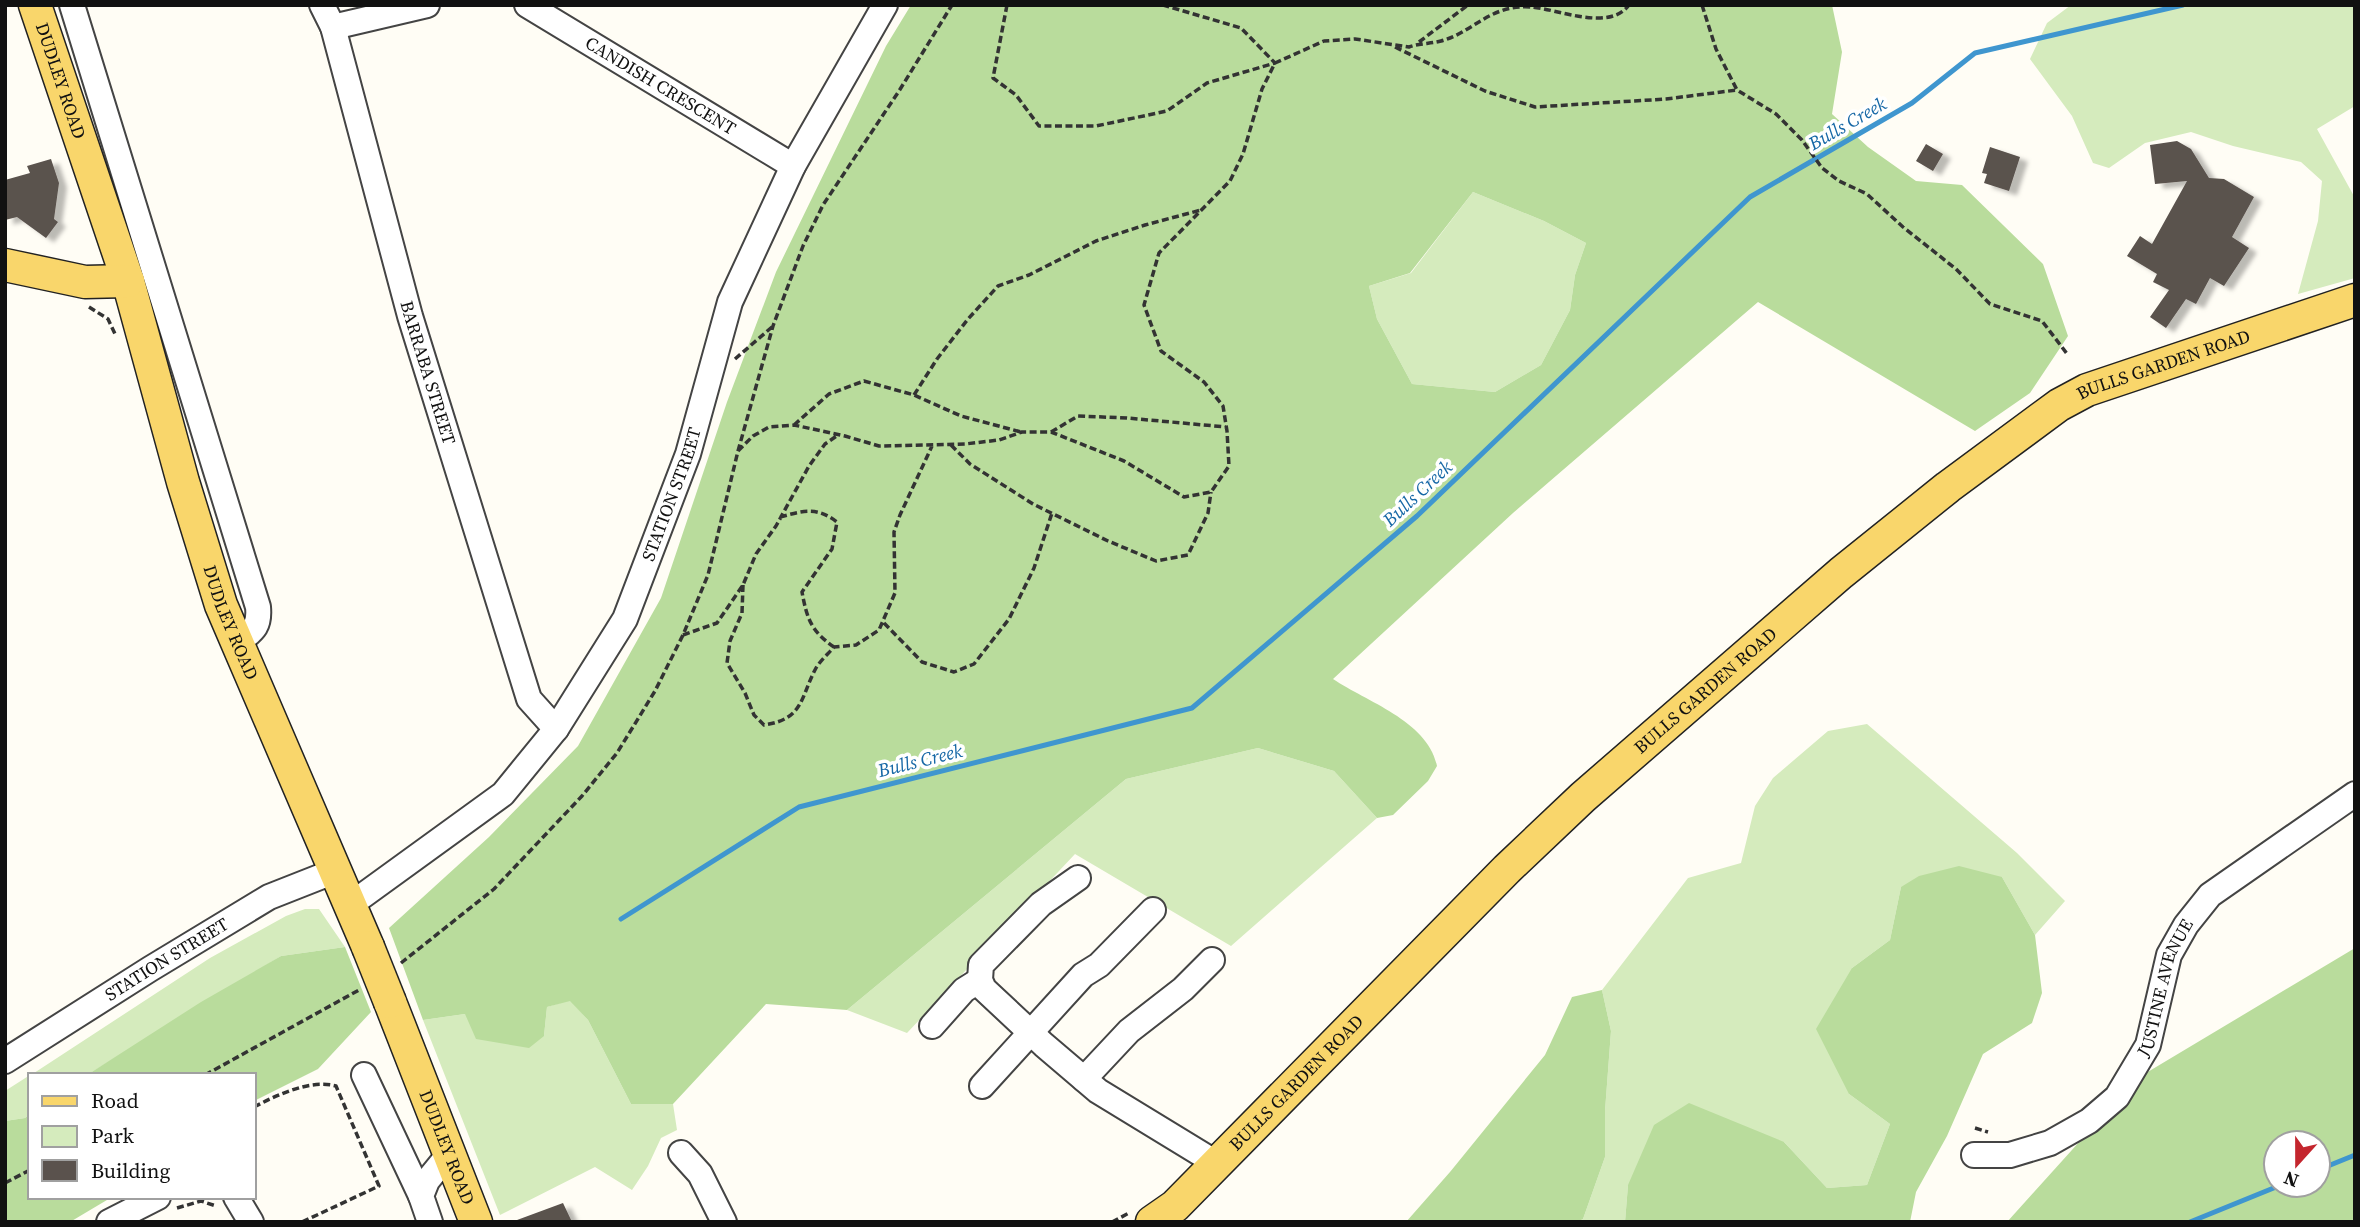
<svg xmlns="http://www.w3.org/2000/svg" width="2360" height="1227" font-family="'Source Serif 4',serif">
	<defs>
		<filter id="shadow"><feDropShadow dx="8" dy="4.5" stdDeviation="2" flood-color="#0004"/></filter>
	</defs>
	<rect width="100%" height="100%" fill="#fffdf5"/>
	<path fill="#d5ebbd" d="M2071,5H2355V106L2317,129L2355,198V278L2298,294L2318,221L2322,181L2301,162L2233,146L2191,132L2145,143L2109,168L2093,163L2072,116L2030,59L2047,23Z
		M1473,192L1544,221L1586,243L1575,275L1570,310L1541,365L1495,392L1412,384L1377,319L1369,286L1411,273Z
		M1867,724L2017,853L2065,901L2035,935L2002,877L1901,887L1890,940L1852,968L1849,1094L1890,1124L1867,1185L1827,1188L1784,1142L1628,1185L1625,1222H1577L1583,1219L1605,1157V1111L1611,1031L1602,990L1688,878L1741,863L1755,806L1773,778L1828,731Z
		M1258,748L1334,771L1377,818L1231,946L1075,854L907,1033L847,1010L1126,779Z
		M305,909H319L345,947L281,956L87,1075H31L210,958L286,916Z
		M570,1000L588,1020L631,1104H673L677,1130L661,1138L648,1166L632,1190L595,1167L500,1215L423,1020L465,1014L544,1036L547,1007Z
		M30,1075V1114L25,1118L5,1121V1091Z"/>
	<path fill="#b9dc9c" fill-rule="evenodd" d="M911,5H1832L1842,52L1832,114L1868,147L1916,181L1962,185L2043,264L2068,336L2030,393L1975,431L1758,302L1513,513L1333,679C1367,702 1428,721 1437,766L1428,781L1393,815L1377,818L1334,771L1258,748L1126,779L847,1010L766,1004L673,1104H631L588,1020L570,1001L547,1007L544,1036L529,1048L476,1039L465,1014L423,1020L389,928L489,837L578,746L661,598L727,402L776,272L886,46ZM1473,192L1544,221L1586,243L1575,275L1570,310L1541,365L1495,392L1412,384L1377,319L1369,286L1410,273Z
		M1959,866L2002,877L2035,935L2042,993L2032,1023L1983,1054L1947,1136L1916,1192L1910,1222H1625L1628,1185L1654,1125L1689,1103L1784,1142L1827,1188L1867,1185L1890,1124L1849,1094L1816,1029L1852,968L1890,940L1901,887L1919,876Z
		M345,947L371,1012L318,1069L254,1101V1075H87L201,1002L281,956Z
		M2355,948V1218L2350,1222H2007L2136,1079ZM2276,1143H2318V1185H2276Z
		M1602,990L1611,1031L1605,1111V1157L1583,1219L1577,1222H1406L1450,1172L1545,1055L1572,997Z
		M30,1114V1197H112L70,1222H5V1121L25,1118Z"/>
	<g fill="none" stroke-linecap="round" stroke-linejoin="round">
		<path stroke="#3f96cf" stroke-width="5" d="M621,919L799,807L1192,708L1417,516L1750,197L1912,103L1975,53L2183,5
			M2318,1170L2355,1155
			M2190,1222L2281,1185"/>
	</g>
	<path fill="#5a524d" filter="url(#shadow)" d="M2177,141L2191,149L2209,178L2224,179L2254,197L2232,237L2249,248L2224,286L2210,278L2196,304L2186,299L2166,328L2150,317L2169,290L2153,282L2157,274L2127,256L2140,236L2152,244L2187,181L2155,184L2150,145Z
		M1926,144L1943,154L1933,171L1916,161Z
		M1990,147L2020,157L2009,191L1984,183L1987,174L1982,173Z
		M51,159L59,183L54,219L58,222L46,238L17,217L5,220V180L30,173L27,166Z
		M563,1203L572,1222H517V1220Z"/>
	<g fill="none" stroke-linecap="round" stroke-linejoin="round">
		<defs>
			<g id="minor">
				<path d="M72,5L258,607C260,628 252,631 237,643"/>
				<path id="s1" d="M322,5L333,27L410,316L529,699L556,729"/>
				<path id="s2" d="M527,5L793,166"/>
				<path d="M333,27L427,5"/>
				<path d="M1078,878L1041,904L981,965L980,980L984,989L1044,1045L1098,1091L1216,1163"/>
				<path id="s3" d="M350,905L503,794L556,729L625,619L688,454L730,302L793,166L885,5"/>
				<path d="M932,1026L964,990L980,980"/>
				<path id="s4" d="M5,1061L150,969L269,897L335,871"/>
				<path d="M364,1075L421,1196"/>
				<path d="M1084,1079L1129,1031L1183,989L1212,960"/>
				<path d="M982,1086L1083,975L1099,965L1153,910"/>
				<path d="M681,1153L700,1174L724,1222"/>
				<path id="s5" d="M1974,1155H2010L2050,1143L2089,1121L2117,1097L2148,1045L2169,955L2186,925L2210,895L2355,794"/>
				<path d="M236,1197L251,1222"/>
				<path d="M109,1222L158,1197"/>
				<path d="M430,1222L421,1196L427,1181L449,1154"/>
			</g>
			<g id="major">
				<path id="s6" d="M35,5L128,281L183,482L221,605L368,947"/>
				<path d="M5,265L85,282L128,281"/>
				<path id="s7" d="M390,1002L476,1222"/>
				<path id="s8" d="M1152,1222L1175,1206L1507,869L1583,797L1841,573L1948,487L2059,405L2087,390L2355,300"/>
			</g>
		</defs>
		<use href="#minor" stroke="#444" stroke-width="28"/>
		<use href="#major" stroke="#222" stroke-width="35"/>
		<path stroke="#333" stroke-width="3.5" stroke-dasharray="7 3.5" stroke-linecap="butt" d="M1007,5L993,78L1016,95L1039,126H1096L1167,111L1207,83L1275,63L1241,28L1163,5
			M1702,5L1716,49L1737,90L1776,114L1802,140L1822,168L1839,181L1867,194L1903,227L1956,269L1990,304L2042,321L2068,355
			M1419,42L1468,5
			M1395,47L1485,91L1535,107L1666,99L1737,90
			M89,307L108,319L116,336
			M735,359L772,327
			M914,395L937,359L968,319L998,286L1029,275L1096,241L1145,225L1201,210
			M794,425L829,394L864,381L914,395L961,416L1021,432
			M1051,432L1078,416L1127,418L1226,427
			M951,445L970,464L1033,504L1108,541L1156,561L1188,555L1208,513L1211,492
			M738,451L753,436L769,427L794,425L845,436L879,446L965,444L999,440L1022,432H1051L1124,461L1184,497L1211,492L1229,466L1227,431L1223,406L1204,382L1161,351L1144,305L1159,253L1230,181L1243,154L1262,89L1275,63L1324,41L1355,39L1409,47C1420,43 1430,44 1441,41C1474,32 1490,4 1531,7C1558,9 1609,32 1629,5
			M780,517C803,511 816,506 837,522L832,549L802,592C807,619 811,631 834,647
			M743,585L742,613L730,641L727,663L745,693L754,715L764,725C804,719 800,698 816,668C820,661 828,654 834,647L856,645L879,630L895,593L894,532L900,515L932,446
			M884,623L922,662L954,672L974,664L1009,619L1034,568L1052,513
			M683,635L717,623L743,585L756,554L776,526L809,466L825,444L838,435
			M401,963L494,889L582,796L617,753L655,691L683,635L708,575L738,451L773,326L803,246L823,205L899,91L952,5
			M205,1075L359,990
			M254,1107C277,1095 310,1079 336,1086L379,1186L302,1222
			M1975,1128L1988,1132
			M5,1183L30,1170
			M177,1208L201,1201L216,1206
			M1112,1222L1129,1213"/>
		<use href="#minor" stroke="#fff" stroke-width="24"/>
		<use href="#major" stroke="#f9d66b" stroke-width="32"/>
		<defs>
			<path id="major-bridge" d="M368,947L390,1002"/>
		</defs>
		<use href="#major-bridge" stroke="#222" stroke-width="35" stroke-linecap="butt"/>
		<use href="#major-bridge" stroke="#f9d66b" stroke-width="32"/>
	</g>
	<g text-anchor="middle" stroke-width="7" stroke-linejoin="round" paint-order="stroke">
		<g font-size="18" fill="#111" stroke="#fff">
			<text dy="6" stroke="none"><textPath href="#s6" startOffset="80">DUDLEY ROAD</textPath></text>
			<text dy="6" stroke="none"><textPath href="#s2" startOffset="156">CANDISH CRESCENT</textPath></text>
			<text dy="6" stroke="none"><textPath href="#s8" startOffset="1335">BULLS GARDEN ROAD</textPath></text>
			<text dy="6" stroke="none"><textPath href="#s1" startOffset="383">BARRABA STREET</textPath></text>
			<text dy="6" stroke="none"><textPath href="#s3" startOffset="536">STATION STREET</textPath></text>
			<text dy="6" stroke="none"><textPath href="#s6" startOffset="648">DUDLEY ROAD</textPath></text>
			<text dy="6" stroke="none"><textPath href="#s8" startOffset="768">BULLS GARDEN ROAD</textPath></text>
			<text dy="6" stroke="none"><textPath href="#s4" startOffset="191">STATION STREET</textPath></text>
			<text dy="6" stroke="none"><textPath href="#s5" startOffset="280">JUSTINE AVENUE</textPath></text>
			<text dy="6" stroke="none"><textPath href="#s8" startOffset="201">BULLS GARDEN ROAD</textPath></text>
			<text dy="6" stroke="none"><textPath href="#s7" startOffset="156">DUDLEY ROAD</textPath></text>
		</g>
		<g font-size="19" font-style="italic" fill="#1768a6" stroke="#fff">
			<text transform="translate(1847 123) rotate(-30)" y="7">Bulls Creek</text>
			<text transform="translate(1417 493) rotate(-43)" y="7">Bulls Creek</text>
			<text transform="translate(920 760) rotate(-14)" y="7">Bulls Creek</text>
		</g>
	</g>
	<rect width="2360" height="1227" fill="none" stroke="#111111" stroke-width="14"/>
	<rect x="28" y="1073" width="228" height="126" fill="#ffffff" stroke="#a0a0a0" stroke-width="2"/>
	<rect x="42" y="1096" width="35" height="10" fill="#f9d66b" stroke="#a0a0a0" stroke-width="2"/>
	<text x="91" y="1108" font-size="21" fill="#111111">Road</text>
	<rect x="42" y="1126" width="35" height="21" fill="#d5ebbd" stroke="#a0a0a0" stroke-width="2"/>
	<text x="91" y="1143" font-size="21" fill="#111111">Park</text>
	<rect x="42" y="1160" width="35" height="21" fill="#5a524d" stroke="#a0a0a0" stroke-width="2"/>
	<text x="91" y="1178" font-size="21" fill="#111111">Building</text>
	<g transform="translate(2297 1164) rotate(201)"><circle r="33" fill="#ffffff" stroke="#a0a0a0" stroke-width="2"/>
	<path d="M0-5L12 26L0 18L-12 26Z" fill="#c4262e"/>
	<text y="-10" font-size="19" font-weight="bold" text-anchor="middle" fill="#111111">N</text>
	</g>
</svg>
